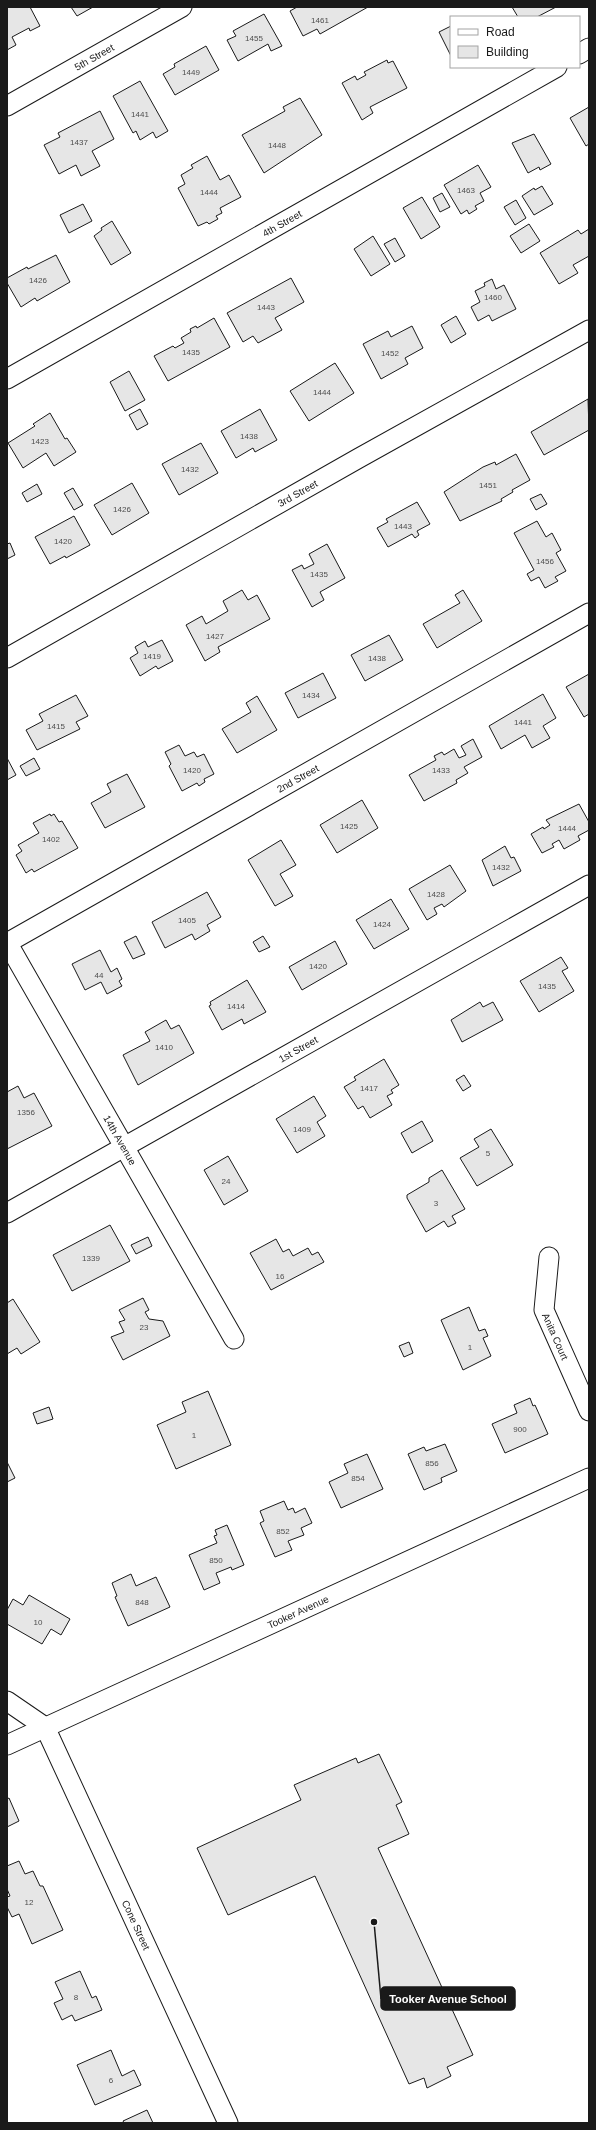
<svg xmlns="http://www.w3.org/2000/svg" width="596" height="2130" font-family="Arial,sans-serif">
	<rect width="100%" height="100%" fill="#fff"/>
	<path fill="#e6e6e6" stroke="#1a1a1a" d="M7,7H30L40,26L30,31L29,28L12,37L16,45L7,50Z
		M71,7H93L77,16Z
		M297,7H368L320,34L317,29L303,36L290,11Z
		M512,7H556L537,17H518Z
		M264,14L282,46L271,51L268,44L238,61L227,40L236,36L233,31Z
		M451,26V56L439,32Z
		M206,46L219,70L175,95L163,74L175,67L174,64Z
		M387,60L388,63L393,61L407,88L370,107L373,113L362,120L342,83L355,76L357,80L366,75L364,72Z
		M140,81L168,131L156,138L153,132L140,140L136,131L133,133L113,96Z
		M300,98L322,135L264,173L242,135L285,111L283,107Z
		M589,107V144L586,146L570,118Z
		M100,111L114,139L92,151L100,166L81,176L76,165L59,174L44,145L60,137L58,133Z
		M534,134L551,164L540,170L539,167L528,173L512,143Z
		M207,156L220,180L229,175L241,197L220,208L222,213L216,216L218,219L209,224L207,222L198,226L178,188L185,184L181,175L193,168L191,165Z
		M478,165L491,187L480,193L484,201L475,206L477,209L469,214L467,210L461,214L444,185Z
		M542,186L553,204L534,215L522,196L534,188L535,190Z
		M442,193L450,207L440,212L433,198Z
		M422,197L440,227L421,239L403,208Z
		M516,200L526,218L515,225L504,207Z
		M83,204L92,221L69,233L60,215Z
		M112,221L131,253L111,265L94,236L102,230L101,228Z
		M529,224L540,241L521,253L510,236Z
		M589,229V256L573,265L578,273L559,284L540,253L578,230L581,234Z
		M373,236L390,264L371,276L354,249Z
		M395,238L405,256L395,262L384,244Z
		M56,255L70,282L37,301L35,298L21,307L7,283V278L27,267L28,269Z
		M291,278L304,302L275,318L282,330L258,343L253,336L243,342L227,313Z
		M492,279L496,289L504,285L516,309L492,321L489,315L478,321L471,307L480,302L475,291L485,286L484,283Z
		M456,316L466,334L451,343L441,325Z
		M214,318L230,347L168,381L154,356L173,346L175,348L184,343L181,338L191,332L190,329L196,326L197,328Z
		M412,326L423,348L405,358L408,364L381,379L363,344L388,331L391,337Z
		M335,363L354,393L309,421L290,391Z
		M129,371L145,400L125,411L110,382Z
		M588,399L589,430L544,455L531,432Z
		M140,409L148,424L137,430L129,415Z
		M260,409L277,440L255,452L253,448L236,458L221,431Z
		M50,413L65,439L67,438L76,452L54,466L46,453L23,468L8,443L35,426L33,424Z
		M201,443L218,473L179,495L162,464Z
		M516,454L530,480L512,490L513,492L501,499L502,501L460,521L444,492L483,467L495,462L496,465Z
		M132,483L149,513L112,535L94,505Z
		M37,484L42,494L27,502L22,493Z
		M73,488L83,505L74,510L64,493Z
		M541,494L547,504L536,510L530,499Z
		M417,502L430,524L417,531L419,535L415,538L412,534L388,547L377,528L388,522L386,519Z
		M74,516L90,545L66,558L65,556L50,564L35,537Z
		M537,521L546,537L552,533L561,550L556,553L566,571L555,577L558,581L545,588L539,577L531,581L527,574L534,570L514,533Z
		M10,543L15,555L7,559V544Z
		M327,544L345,578L320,592L324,600L312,607L292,570L302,565L304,569L314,564L309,554Z
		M242,590L248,600L257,595L270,619L218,647L220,652L205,661L186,625L202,616L206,624L228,611L223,601Z
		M463,590L482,621L437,648L423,624L460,603L455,595Z
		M389,635L403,660L365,681L351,655Z
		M162,640L173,661L158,669L156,666L140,676L130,658L138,653L135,647L145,641L148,647Z
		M323,673L336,698L298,718L285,693Z
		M589,674V714L584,717L566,687Z
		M543,694L556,718L543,726L550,738L532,748L525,735L501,749L489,726Z
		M76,695L88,716L76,722L80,729L37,750L26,730L43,721L39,714Z
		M257,696L277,730L237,753L222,729L251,712L246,703Z
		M473,739L482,757L464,767L468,773L456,780L457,783L424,801L409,775L436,760L434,756L442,752L444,755L454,749L459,758L466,755L461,746Z
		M179,745L185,756L194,752L197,757L204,754L214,774L204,779L205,782L199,786L197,783L182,791L169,766L171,764L165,752Z
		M7,758L16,775L7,780Z
		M34,758L40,769L26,776L20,766Z
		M127,774L145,807L105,828L91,803L111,792L107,784Z
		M362,800L378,828L337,853L320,825Z
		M579,804L589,822V830L578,836L580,840L564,849L559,840L552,844L554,847L542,853L531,834L543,827L544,829L550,825L546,820Z
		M50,814L51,816L54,814L59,822L62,821L78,848L34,872L32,869L26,873L16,855L22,851L18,845L39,833L33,823Z
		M281,840L296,865L280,874L293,896L275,906L248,860Z
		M505,846L511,858L514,857L521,871L493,886L482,860Z
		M450,865L466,891L444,907L442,904L434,908L437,914L427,920L409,889Z
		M207,892L221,917L207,925L210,931L195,940L192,934L165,948L152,922Z
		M391,899L409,929L374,949L356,920Z
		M136,936L145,954L133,959L124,942Z
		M263,936L270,947L259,952L253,942Z
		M335,941L347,964L302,990L289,967Z
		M100,950L111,972L117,968L122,979L119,981L122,986L107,994L101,982L85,990L72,964Z
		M561,957L568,968L562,971L574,991L539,1012L520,981Z
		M247,980L266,1012L244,1024L242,1019L222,1030L209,1006L211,1005L210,1002Z
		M480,1002L483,1007L493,1002L503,1020L462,1042L451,1020Z
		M166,1020L171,1029L179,1025L194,1053L138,1085L123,1055L150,1041L145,1032Z
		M384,1059L399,1085L391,1090L393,1093L387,1096L392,1105L370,1118L363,1106L358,1109L344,1087L356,1080L354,1077Z
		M464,1075L471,1086L463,1091L456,1080Z
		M18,1086L24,1098L34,1093L52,1126L7,1149V1092Z
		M314,1096L326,1116L317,1122L325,1136L297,1153L276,1119Z
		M422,1121L433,1141L412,1153L401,1133Z
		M491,1129L513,1165L477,1186L460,1158L479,1147L474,1139Z
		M228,1156L248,1191L224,1205L204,1170Z
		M442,1170L465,1209L452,1216L456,1223L448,1227L444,1221L426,1232L407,1198V1195L429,1182V1178Z
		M110,1225L130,1261L72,1291L53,1255Z
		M148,1237L152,1246L136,1254L131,1245Z
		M276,1239L283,1252L289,1249L293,1256L308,1248L312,1255L318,1252L324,1262L271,1290L250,1253Z
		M143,1298L149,1310L145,1312L149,1319L163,1321L170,1336L123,1360L111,1337L124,1332L119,1322L125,1320L119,1310Z
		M13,1299L40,1342L21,1354L17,1348L7,1354V1303Z
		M469,1307L479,1331L485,1329L488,1336L483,1338L491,1356L463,1370L441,1320Z
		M409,1342L413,1353L404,1357L399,1346Z
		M208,1391L231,1445L176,1469L157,1425L186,1412L182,1402Z
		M530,1398L533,1406L535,1405L548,1434L505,1453L492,1424L517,1413L514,1405Z
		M49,1407L53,1419L37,1424L33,1413Z
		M445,1444L457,1471L441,1478L442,1482L424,1490L408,1454L424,1447L426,1451Z
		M367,1454L383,1489L341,1508L329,1482L348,1473L344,1464Z
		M7,1462L15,1478L7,1482Z
		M284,1501L288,1510L293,1508L295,1513L305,1508L312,1523L301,1528L304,1535L288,1541L292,1550L275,1557L260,1523L264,1521L260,1511Z
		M227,1525L244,1565L232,1570L231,1567L216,1573L220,1583L204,1590L189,1555L217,1543L214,1536L217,1535L215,1530Z
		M131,1574L136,1586L156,1577L170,1607L128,1626L115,1597L117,1596L112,1583Z
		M29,1595L70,1619L61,1635L51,1629L42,1644L7,1624V1610L13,1599L23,1605Z
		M379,1754L402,1802L396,1805L409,1834L378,1848L473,2055L447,2067L451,2076L427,2088L424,2078L409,2084L315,1876L228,1915L197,1848L301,1800L294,1785L356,1758L358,1763Z
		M9,1798L19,1821L7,1827V1799Z
		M19,1861L25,1874L33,1871L40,1886H43L63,1930L32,1944L19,1914L12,1917L7,1907V1897L10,1896L7,1889V1866Z
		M80,1971L92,1998L96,1996L102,2010L75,2021L72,2015L62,2020L54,2003L63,1999L55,1982Z
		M111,2050L122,2076L134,2070L141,2085L95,2105L77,2065Z
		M147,2110L153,2123H124L123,2121Z"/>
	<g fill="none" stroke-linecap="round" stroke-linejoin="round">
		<defs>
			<g id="minor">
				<path d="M579,54L589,48"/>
				<path id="s1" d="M7,106L182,7"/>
				<path id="s2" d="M7,379L557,67"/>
				<path id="s3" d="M7,658L359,458L589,330"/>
				<path id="s4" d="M7,942L234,1339"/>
				<path id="s5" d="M7,943L589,613"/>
				<path id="s6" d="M7,1213L589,885"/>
				<path id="s7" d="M549,1257L544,1310L589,1411"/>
				<path id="s8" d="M7,1701L45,1727L228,2123"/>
				<path id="s9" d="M7,1745L589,1478"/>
			</g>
		</defs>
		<use href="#minor" stroke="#1a1a1a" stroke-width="21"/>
		<use href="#minor" stroke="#fff" stroke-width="19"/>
	</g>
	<g text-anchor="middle" stroke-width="3" stroke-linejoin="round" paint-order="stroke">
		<g font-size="8" fill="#4d4d4d">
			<text x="320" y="23">1461</text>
			<text x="254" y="41">1455</text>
			<text x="191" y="75">1449</text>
			<text x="140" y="117">1441</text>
			<text x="79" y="145">1437</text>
			<text x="277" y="148">1448</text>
			<text x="466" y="193">1463</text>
			<text x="209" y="195">1444</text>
			<text x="38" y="283">1426</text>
			<text x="493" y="300">1460</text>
			<text x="266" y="310">1443</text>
			<text x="191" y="355">1435</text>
			<text x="390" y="356">1452</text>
			<text x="322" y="395">1444</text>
			<text x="249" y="439">1438</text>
			<text x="40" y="444">1423</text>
			<text x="190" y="472">1432</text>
			<text x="488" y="488">1451</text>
			<text x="122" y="512">1426</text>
			<text x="403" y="529">1443</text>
			<text x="63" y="544">1420</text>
			<text x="545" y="564">1456</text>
			<text x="319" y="577">1435</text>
			<text x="215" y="639">1427</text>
			<text x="152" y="659">1419</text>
			<text x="377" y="661">1438</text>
			<text x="311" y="698">1434</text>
			<text x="523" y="725">1441</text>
			<text x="56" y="729">1415</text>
			<text x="192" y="773">1420</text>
			<text x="441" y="773">1433</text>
			<text x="349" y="829">1425</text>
			<text x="567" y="831">1444</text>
			<text x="51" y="842">1402</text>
			<text x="501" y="870">1432</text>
			<text x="436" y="897">1428</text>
			<text x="187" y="923">1405</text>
			<text x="382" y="927">1424</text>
			<text x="318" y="969">1420</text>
			<text x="99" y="978">44</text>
			<text x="547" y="989">1435</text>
			<text x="236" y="1009">1414</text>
			<text x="164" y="1050">1410</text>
			<text x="369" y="1091">1417</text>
			<text x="26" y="1115">1356</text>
			<text x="302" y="1132">1409</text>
			<text x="488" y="1156">5</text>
			<text x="226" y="1184">24</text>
			<text x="436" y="1206">3</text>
			<text x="91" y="1261">1339</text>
			<text x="280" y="1279">16</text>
			<text x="144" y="1330">23</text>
			<text x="470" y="1350">1</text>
			<text x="520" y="1432">900</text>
			<text x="194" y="1438">1</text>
			<text x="432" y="1466">856</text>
			<text x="358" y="1481">854</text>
			<text x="283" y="1534">852</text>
			<text x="216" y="1563">850</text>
			<text x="142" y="1605">848</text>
			<text x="38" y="1625">10</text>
			<text x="29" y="1905">12</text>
			<text x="76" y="2000">8</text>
			<text x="111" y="2083">6</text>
		</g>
		<g font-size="10" fill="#1a1a1a" stroke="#fff">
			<text dy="4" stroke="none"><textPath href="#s1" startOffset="100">5th Street</textPath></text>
			<text dy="4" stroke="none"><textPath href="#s2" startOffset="316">4th Street</textPath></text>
			<text dy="4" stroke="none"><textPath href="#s3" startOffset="334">3rd Street</textPath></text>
			<text dy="4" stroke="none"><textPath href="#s5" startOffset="334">2nd Street</textPath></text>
			<text dy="4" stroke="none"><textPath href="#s6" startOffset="334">1st Street</textPath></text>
			<text dy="4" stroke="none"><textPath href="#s4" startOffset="228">14th Avenue</textPath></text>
			<text dy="4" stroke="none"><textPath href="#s7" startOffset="82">Anita Court</textPath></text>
			<text dy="4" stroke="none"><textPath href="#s9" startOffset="320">Tooker Avenue</textPath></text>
			<text dy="4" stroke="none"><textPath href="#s8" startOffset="264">Cone Street</textPath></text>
		</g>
	</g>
	<path fill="none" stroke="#1a1a1a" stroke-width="1.5" d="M374 1922L381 1999"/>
	<circle fill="#1a1a1a" stroke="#fff" stroke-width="1.5" cx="374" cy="1922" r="4"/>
	<rect fill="#1a1a1a" stroke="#1a1a1a" stroke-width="1.5" x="381" y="1987" width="134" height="23" rx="4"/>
	<g font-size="11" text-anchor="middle" font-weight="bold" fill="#fff">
		<text x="448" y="2003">Tooker Avenue School</text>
	</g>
	<rect width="596" height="2130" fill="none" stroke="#1a1a1a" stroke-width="16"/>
	<rect x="450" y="16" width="130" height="52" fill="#ffffff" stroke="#a3a3a3"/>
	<rect x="458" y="29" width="20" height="6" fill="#ffffff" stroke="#a3a3a3"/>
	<text x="486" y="36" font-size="12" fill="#1a1a1a">Road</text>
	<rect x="458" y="46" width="20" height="12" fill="#e6e6e6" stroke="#a3a3a3"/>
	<text x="486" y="56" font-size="12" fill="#1a1a1a">Building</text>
</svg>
